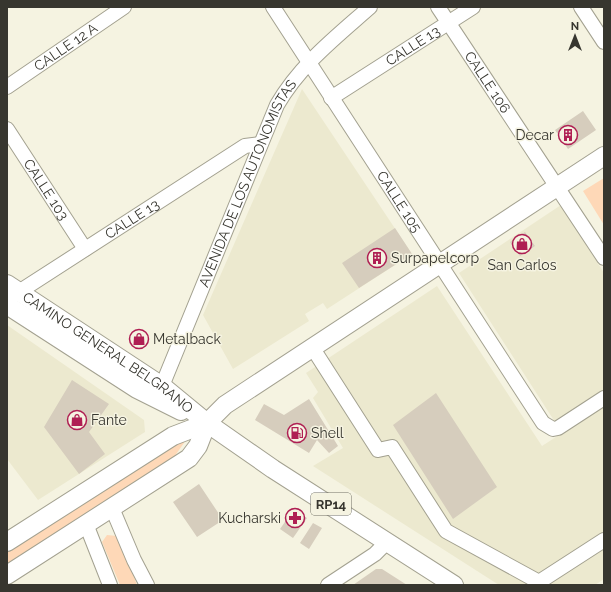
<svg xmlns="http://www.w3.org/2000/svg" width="611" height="592" font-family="Raleway,sans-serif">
	<rect width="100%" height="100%" fill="#f5f3e1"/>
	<path fill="#ece9cf" d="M302,89L412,254L327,309L323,303L305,314L309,321L233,369L203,315Z
		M561,205L604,273V390L555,422L459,273Z
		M437,286L542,446L604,406V579L595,585H499L313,466L343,448L313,398L318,392L306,373Z
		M7,325L144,420L145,432L38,500L7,459Z"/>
	<path fill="#fed8b7" d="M604,178V225L583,191Z
		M186,440L172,460L7,565V550L157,454Z
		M107,535L117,536L121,542L137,585H120L102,542Z"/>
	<path fill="#d6cdbd" d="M583,111L596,130L568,149L555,130Z
		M395,228L412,254L359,288L342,263Z
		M525,232L535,246L520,256L510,242Z
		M72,380L109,404L89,432L105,454L79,474L44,427Z
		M436,393L497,487L453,519L393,425Z
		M309,399L338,446L329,453L317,440L309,453L255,420L264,404L284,415Z
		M199,484L223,520L197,537L173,502Z
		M294,509L307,518L293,538L280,529Z
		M313,523L322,528L309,549L300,543Z
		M376,569H382L407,585H353Z"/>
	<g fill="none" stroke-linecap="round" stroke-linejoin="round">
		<defs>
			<g id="minor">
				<path id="s1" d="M273,7L543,423L553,429L558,428L604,398"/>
				<path id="s2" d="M438,7L604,258"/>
				<path d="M581,7L604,42"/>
				<path id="s3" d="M7,87L124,7"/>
				<path id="s4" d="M331,98L473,7"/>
				<path id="s5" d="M7,129L85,249"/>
				<path id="s6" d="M11,297L245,146L260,144"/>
				<path d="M312,347L378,450L392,447L446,531L539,582L604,540"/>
				<path id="s7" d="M162,386L277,105C300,65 336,37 370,7"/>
				<path d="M112,508L134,560L147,585"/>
				<path d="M86,524L110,585"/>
				<path d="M328,585L375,554L387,542"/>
			</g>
			<g id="major">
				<path id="s8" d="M7,284L162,386L207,423L273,469L454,585"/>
				<path d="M7,305L137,389L181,411"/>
				<path d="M7,542L173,436L207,423"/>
				<path d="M7,575L189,458L198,446L207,423L225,405L604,156"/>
			</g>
		</defs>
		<use href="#minor" stroke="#a3a190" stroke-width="16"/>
		<use href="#major" stroke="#a3a190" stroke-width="20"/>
		<use href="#minor" stroke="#fff" stroke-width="14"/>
		<use href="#major" stroke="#fff" stroke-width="18"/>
	</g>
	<defs>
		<symbol id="building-ring" viewBox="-11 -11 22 22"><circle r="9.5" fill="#f5f3e1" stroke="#af1f53" stroke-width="1.5"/><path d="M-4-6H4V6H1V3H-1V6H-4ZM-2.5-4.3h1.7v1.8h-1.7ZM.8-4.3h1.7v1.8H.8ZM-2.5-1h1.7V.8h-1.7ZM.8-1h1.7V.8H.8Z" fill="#af1f53"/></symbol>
		<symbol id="shop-ring" viewBox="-11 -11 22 22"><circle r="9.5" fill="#f5f3e1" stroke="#af1f53" stroke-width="1.5"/><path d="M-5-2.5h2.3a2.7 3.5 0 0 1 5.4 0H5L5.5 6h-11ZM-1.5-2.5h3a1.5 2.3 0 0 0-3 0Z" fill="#af1f53"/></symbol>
		<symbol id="fuel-ring" viewBox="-11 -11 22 22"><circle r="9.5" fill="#f5f3e1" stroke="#af1f53" stroke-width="1.5"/><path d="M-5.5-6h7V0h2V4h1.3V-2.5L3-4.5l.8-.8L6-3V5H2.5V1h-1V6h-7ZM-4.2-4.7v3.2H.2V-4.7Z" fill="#af1f53"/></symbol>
		<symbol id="pharmacy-ring" viewBox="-11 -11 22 22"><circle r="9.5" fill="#f5f3e1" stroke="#af1f53" stroke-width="1.5"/><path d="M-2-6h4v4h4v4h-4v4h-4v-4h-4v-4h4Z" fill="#af1f53"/></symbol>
	</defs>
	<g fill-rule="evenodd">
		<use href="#building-ring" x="557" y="124" width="22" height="22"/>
		<use href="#shop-ring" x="511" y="233" width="22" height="22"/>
		<use href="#building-ring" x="366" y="247" width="22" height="22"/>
		<use href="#shop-ring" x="128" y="328" width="22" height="22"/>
		<use href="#shop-ring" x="66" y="409" width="22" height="22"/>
		<use href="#fuel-ring" x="286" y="422" width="22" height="22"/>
		<use href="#pharmacy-ring" x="284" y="507" width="22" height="22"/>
	</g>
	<g text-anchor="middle" stroke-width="3" stroke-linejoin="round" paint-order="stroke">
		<rect fill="#f5f3e1" stroke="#706f64" stroke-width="1" x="311" y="493" width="40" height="22" rx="3"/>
		<g font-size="13" font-weight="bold" fill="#37362f">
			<text x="331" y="509">RP14</text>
		</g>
		<g font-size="14" fill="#37362f" stroke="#f5f3e1">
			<text dy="5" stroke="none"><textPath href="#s4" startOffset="97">CALLE 13</textPath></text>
			<text dy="5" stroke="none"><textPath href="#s3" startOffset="71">CALLE 12 A</textPath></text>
			<text dy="5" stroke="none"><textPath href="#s2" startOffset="90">CALLE 106</textPath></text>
			<text dy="5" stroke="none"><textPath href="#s7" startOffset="220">AVENIDA DE LOS AUTONOMISTAS</textPath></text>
			<text dy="5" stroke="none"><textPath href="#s5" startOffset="72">CALLE 103</textPath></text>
			<text dy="5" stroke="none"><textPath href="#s1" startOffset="232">CALLE 105</textPath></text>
			<text dy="5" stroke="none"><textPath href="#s6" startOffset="144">CALLE 13</textPath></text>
			<text dy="5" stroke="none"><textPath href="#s8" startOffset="122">CAMINO GENERAL BELGRANO</textPath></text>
		</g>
		<g font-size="14" fill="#37362f" stroke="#f5f3e1" text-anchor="start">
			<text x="554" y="140" text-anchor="end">Decar</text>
			<text x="391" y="263">Surpapelcorp</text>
			<text x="522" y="270" text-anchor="middle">San Carlos</text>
			<text x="153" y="344">Metalback</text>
			<text x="91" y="425">Fante</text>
			<text x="311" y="438">Shell</text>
			<text x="281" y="523" text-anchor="end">Kucharski</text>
		</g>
	</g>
	<rect width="611" height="592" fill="none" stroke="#37362f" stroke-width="16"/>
	<g transform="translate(575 36)" stroke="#f5f3e1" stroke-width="3" paint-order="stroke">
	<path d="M0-3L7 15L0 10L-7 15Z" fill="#37362f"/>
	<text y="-6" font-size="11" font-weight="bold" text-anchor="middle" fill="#37362f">N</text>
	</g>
</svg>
